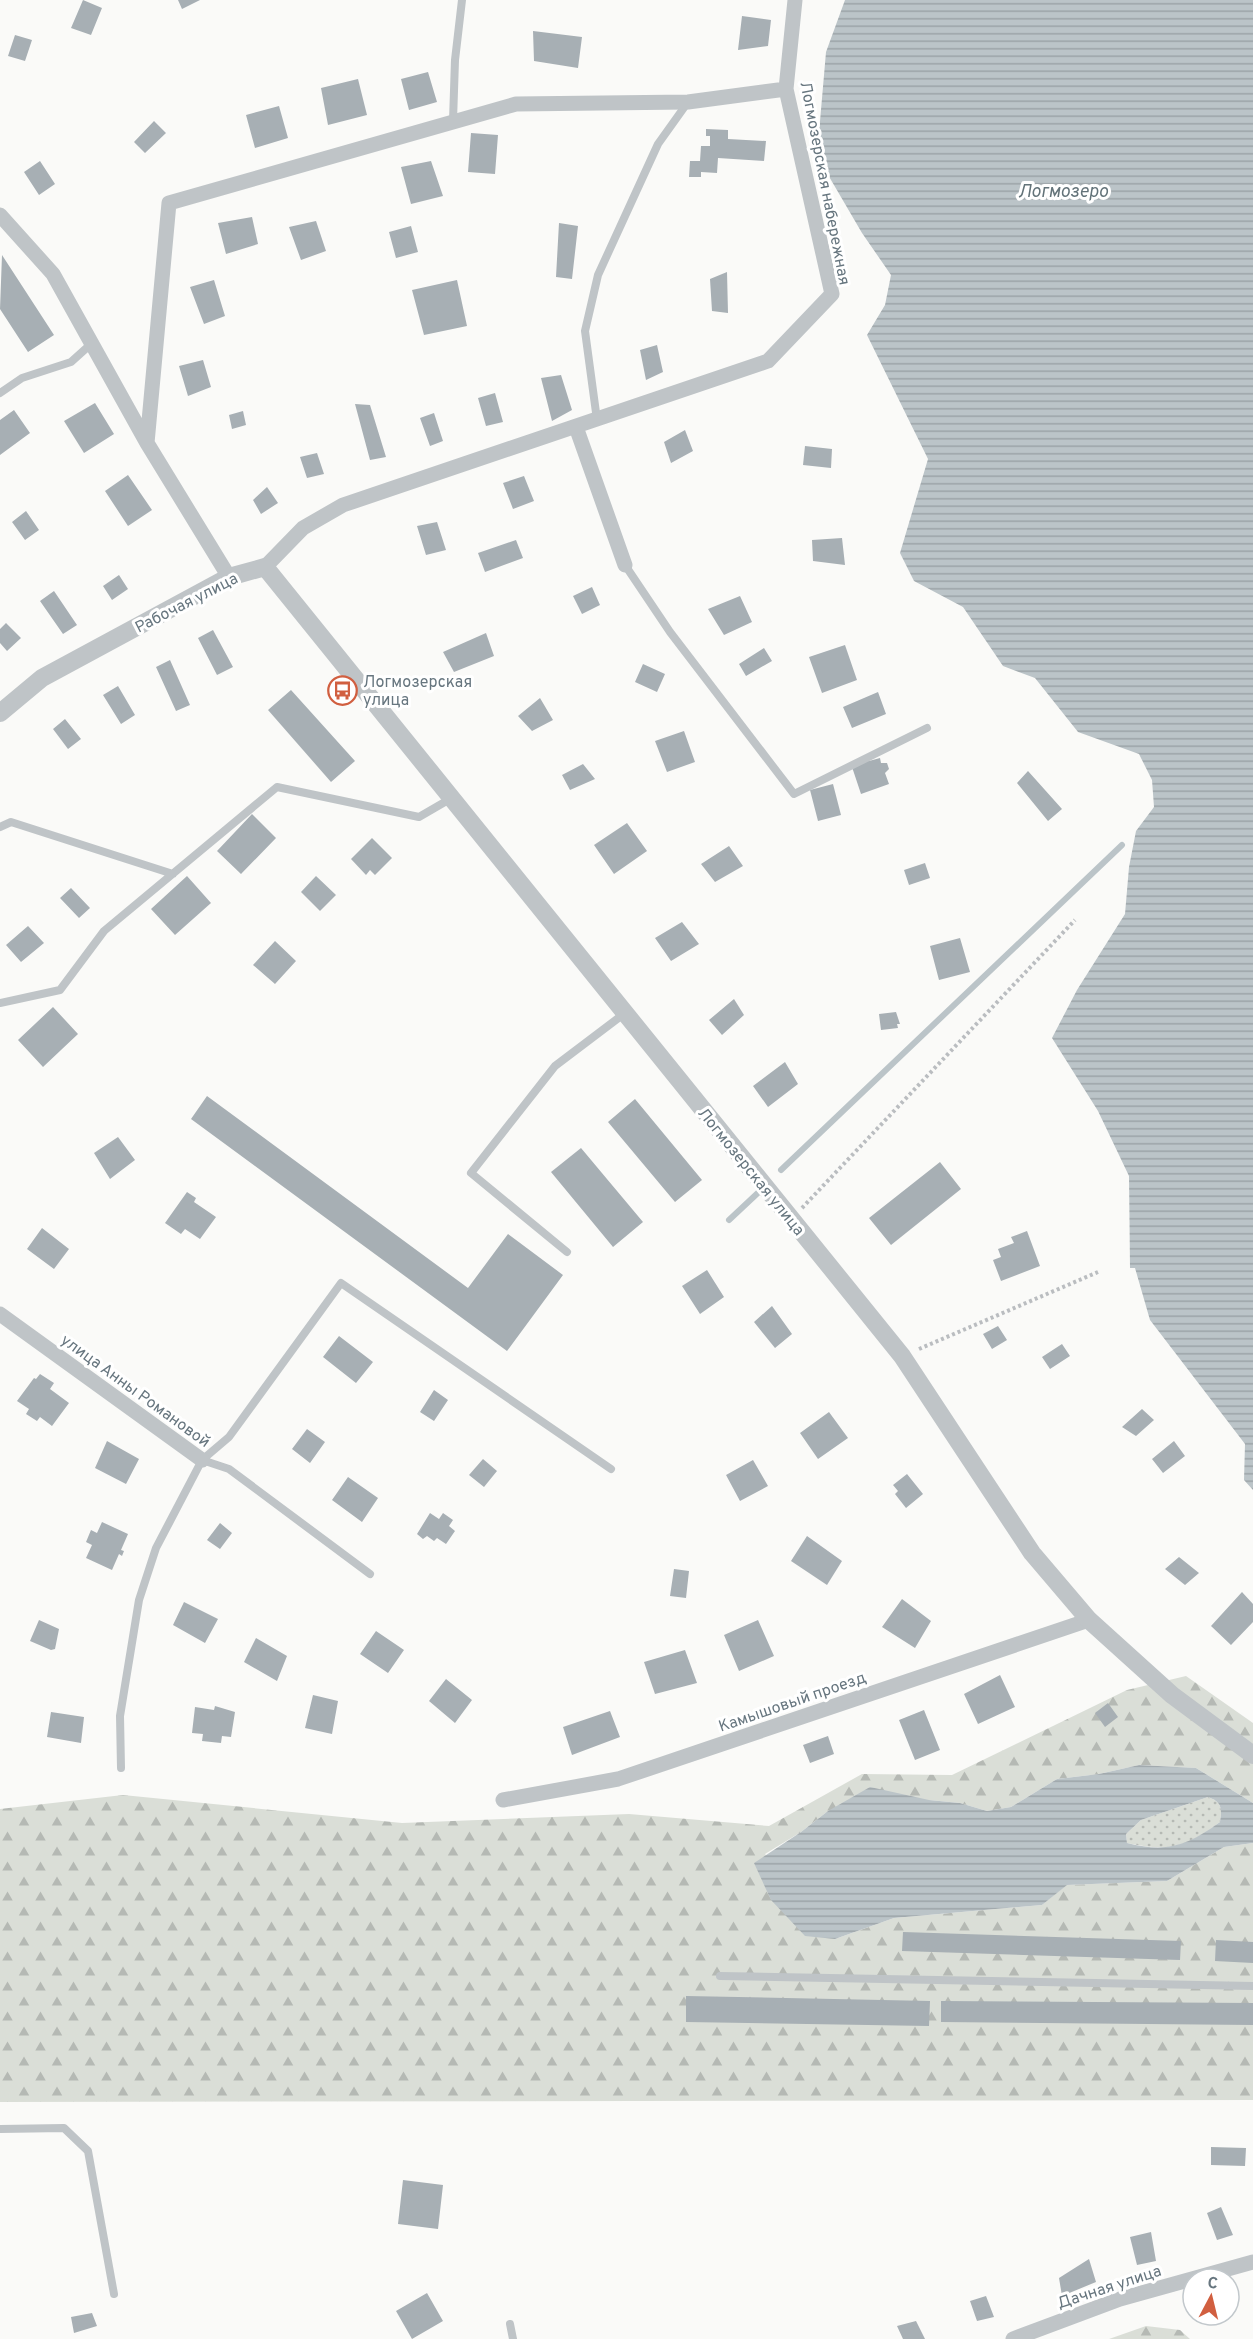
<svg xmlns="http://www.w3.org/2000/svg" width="1253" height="2339" font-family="Overpass,sans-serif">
	<defs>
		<pattern id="grass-dots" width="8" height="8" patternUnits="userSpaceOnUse" patternTransform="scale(1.5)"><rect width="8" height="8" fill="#daded7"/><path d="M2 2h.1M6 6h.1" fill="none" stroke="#b5b9b4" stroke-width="1.8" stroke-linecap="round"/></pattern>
		<pattern id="forest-firs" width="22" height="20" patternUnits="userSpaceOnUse" patternTransform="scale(1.5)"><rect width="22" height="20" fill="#daded7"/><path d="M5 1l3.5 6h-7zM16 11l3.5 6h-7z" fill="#b5b9b4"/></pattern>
		<pattern id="water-rules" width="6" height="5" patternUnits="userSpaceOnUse" patternTransform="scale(1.5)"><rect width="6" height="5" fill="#bbc4c8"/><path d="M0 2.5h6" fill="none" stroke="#9ca4a8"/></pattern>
	</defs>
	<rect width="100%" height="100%" fill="#fafaf8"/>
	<path fill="url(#grass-dots)" d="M1208,1797C1222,1802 1222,1808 1220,1822C1185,1848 1169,1852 1127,1843L1126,1834L1141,1820Z"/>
	<path fill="url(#forest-firs)" d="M1186,1676L1253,1723V1803L1196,1768L1139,1765L1099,1774L1057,1779L1011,1807L987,1811L960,1803L929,1800L828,1811L801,1832L765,1854L835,1939L894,1918L1042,1905L1066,1885L1167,1881L1224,1847L1253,1843V2100L0,2102V1809L123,1795L402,1823L629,1814L769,1826L862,1774L952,1775L1127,1690Z
		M1146,2326L1180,2330L1190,2339H1109Z"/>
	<path fill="url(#water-rules)" fill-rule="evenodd" d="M845,0H1253V1490L1244,1480L1245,1444L1150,1320L1135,1268H1130L1129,1176L1098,1111L1052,1038L1077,990L1125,914L1129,867L1136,831L1154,807L1152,780L1139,754L1078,732L1035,678L1003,666L963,607L914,581L900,553L928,459L867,335L885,305L891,275L862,233L817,156L826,52Z
		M1139,1765L1196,1768L1253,1803V1843L1224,1847L1167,1881L1067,1885L1042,1905L894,1918L835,1939L805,1936L771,1900L754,1863L801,1832L828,1811L870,1787L929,1800L960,1803L987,1811L1011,1807L1057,1779L1099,1774ZM1208,1797C1222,1802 1222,1808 1220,1822C1187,1846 1167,1853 1127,1843L1126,1834L1141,1820Z"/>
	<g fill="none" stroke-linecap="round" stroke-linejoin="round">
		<path stroke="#bbc4c8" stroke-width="6" d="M781,1170L1122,845
			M729,1220L761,1190"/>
	</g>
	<path fill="#a7afb4" d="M83,0L102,8L91,35L71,28Z
		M178,0H200L182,9Z
		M742,16L771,20L768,46L738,50Z
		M533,31L582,37L578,68L534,61Z
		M15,35L32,40L25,61L8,56Z
		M428,72L437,102L409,110L401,79Z
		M358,79L367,115L328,125L321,88Z
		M279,106L288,138L255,148L246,115Z
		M154,121L166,133L145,153L134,142Z
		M706,129L728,130V139L766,141L764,161L718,158L717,173L701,172V177H689L690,161H700L701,146H710V136H706Z
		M471,133L498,135L495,174L468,172Z
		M40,161L55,184L39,195L24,172Z
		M431,161L443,196L411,204L401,167Z
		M252,217L258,244L226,254L218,223Z
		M316,221L326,251L301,260L289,227Z
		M559,223L578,226L572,279L556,277Z
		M411,226L418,252L396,258L389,232Z
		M2,255L54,335L28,352L0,309Z
		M727,272L728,313L712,311L710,279Z
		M214,280L225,316L204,324L190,287Z
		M457,280L467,326L424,335L412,290Z
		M657,345L663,372L646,380L640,350Z
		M203,360L211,387L188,396L179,366Z
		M561,375L572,410L552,421L541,378Z
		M495,393L503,422L486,426L478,398Z
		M95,403L114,434L84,453L64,421Z
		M355,404L370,405L386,457L370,460Z
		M14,410L30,433L0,455V420Z
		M243,411L246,425L232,429L229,415Z
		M434,413L443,441L430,446L420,418Z
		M685,430L693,451L671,463L664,442Z
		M805,446L832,449L831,468L803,465Z
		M317,453L324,474L307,478L300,457Z
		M128,475L152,510L128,526L105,491Z
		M524,476L534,501L513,509L503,483Z
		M267,487L278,503L261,514L253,500Z
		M26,511L39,530L25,540L12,522Z
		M437,522L446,550L426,555L417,526Z
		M842,538L845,565L813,561L812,540Z
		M516,540L523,558L485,572L478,553Z
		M119,575L128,589L112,600L103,586Z
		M592,587L600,605L582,614L573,596Z
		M54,591L77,625L63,634L40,601Z
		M740,596L752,622L724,635L708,609Z
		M6,623L21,638L7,651L0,643V629Z
		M213,630L233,667L217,675L198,638Z
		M486,633L494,656L454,672L443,652Z
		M845,645L857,680L822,693L809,657Z
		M764,648L772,661L746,676L739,664Z
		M170,660L190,705L176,711L156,667Z
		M643,664L665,674L657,692L635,682Z
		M118,686L135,715L121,724L103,695Z
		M291,690L355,761L331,782L268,710Z
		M878,692L886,714L852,728L843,707Z
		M540,698L553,720L532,731L518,716Z
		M65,719L81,739L68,749L53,729Z
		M684,731L695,762L667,772L655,741Z
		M880,758L881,763H887L889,769L885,773L889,784L861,794L852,767L868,759L869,761Z
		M583,764L595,779L570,790L562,775Z
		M1028,771L1062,809L1048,821L1017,783Z
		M833,784L841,815L818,821L810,790Z
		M252,814L276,838L241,874L217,851Z
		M627,823L647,851L614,874L594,845Z
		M372,838L392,858L375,875L370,870L366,875L351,859Z
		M729,846L743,866L715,882L701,864Z
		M925,863L930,878L909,885L904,870Z
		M187,876L211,903L175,935L151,909Z
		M316,876L336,895L320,911L301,892Z
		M71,888L90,908L79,918L60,898Z
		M682,922L699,944L671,961L655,938Z
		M28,926L44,943L21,962L6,945Z
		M960,938L970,972L939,980L930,946Z
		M275,941L296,961L275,984L253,965Z
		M734,999L744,1015L722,1035L709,1020Z
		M53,1007L78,1034L43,1067L18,1040Z
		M896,1012L900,1024H897L898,1028L881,1030L879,1014Z
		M785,1062L798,1084L768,1107L753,1086Z
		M207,1096L468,1288L508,1234L563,1275L507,1351L191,1119Z
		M635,1099L702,1180L675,1202L608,1122Z
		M118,1137L135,1160L110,1179L94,1153Z
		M581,1148L643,1222L613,1247L551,1172Z
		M940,1162L961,1189L891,1245L869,1218Z
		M187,1192L196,1198L194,1202L216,1217L200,1239L185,1229L181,1234L165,1223Z
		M42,1228L69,1249L54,1269L27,1249Z
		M1027,1231L1040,1266L1001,1281L993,1260L1001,1257L998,1249L1014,1243L1011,1237Z
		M707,1270L724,1297L700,1314L682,1286Z
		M772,1306L792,1334L775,1348L754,1322Z
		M998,1326L1007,1340L992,1349L983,1334Z
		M339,1336L373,1362L356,1383L323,1357Z
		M1062,1344L1070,1356L1050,1369L1042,1357Z
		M40,1374L54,1383L50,1389L69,1403L52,1426L40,1417L37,1421L26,1414L29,1409L17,1401L34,1378L36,1379Z
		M434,1390L448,1400L434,1421L420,1412Z
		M1142,1409L1154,1420L1136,1436L1122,1427Z
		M829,1412L848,1438L818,1459L800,1433Z
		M307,1429L325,1442L310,1463L292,1449Z
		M107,1441L139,1459L126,1484L95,1468Z
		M1174,1441L1185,1456L1163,1473L1152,1459Z
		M483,1459L497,1471L484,1487L469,1475Z
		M753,1460L768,1486L740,1501L726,1475Z
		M907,1474L923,1494L906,1508L895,1494L898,1491L893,1485Z
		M348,1477L378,1498L362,1522L332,1500Z
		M430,1513L439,1519L443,1513L453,1520L449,1526L455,1531L446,1544L437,1538L434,1541L427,1536L423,1539L417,1534Z
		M102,1522L128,1534L121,1550L124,1551L122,1556L119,1554L112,1570L86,1558L92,1545L86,1542L91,1530L97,1533Z
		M220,1523L232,1533L220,1549L207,1540Z
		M807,1536L842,1561L827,1585L791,1561Z
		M1179,1557L1199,1573L1185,1585L1165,1569Z
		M674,1569L689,1571L686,1598L670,1596Z
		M1242,1592L1253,1604V1622L1231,1645L1211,1626Z
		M902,1599L931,1621L915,1648L882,1627Z
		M184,1602L218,1619L205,1643L173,1625Z
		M39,1620L59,1629L55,1649L51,1650L30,1641Z
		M758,1620L774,1656L739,1671L724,1635Z
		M376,1631L404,1650L388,1673L360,1654Z
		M256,1638L287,1656L277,1681L244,1662Z
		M685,1650L697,1683L655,1694L644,1662Z
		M1000,1675L1015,1707L978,1724L964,1694Z
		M446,1679L472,1700L455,1723L429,1701Z
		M313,1695L338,1701L332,1734L305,1728Z
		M1108,1703L1118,1717L1105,1727L1095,1713Z
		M215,1706L235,1712L231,1737L222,1736L221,1743L202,1741L203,1734L192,1733L195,1707L214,1710Z
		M924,1710L940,1750L915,1760L899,1720Z
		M610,1711L620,1737L572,1755L563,1727Z
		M51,1712L84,1717L81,1743L47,1737Z
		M828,1736L834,1754L810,1763L803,1745Z
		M903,1932L1181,1941L1180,1960L902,1951Z
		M1216,1940L1253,1942V1963L1215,1961Z
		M686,1996L930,2001L929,2026L686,2022Z
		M941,2001L1253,2003V2025L941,2022Z
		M1211,2147L1246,2148L1245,2166L1211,2165Z
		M403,2180L443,2185L438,2229L398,2224Z
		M1221,2207L1233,2235L1217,2240L1207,2213Z
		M1151,2232L1156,2261L1137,2265L1130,2237Z
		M1089,2259L1096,2282L1062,2296L1059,2278Z
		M427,2293L443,2321L412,2339L396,2311Z
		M986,2296L994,2317L977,2321L970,2301Z
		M92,2313L97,2326L74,2333L71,2317Z
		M916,2321L925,2339H903L897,2326Z"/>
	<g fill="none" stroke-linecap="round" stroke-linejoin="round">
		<path stroke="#babdc0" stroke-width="4" stroke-dasharray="3 3" stroke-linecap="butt" d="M802,1208L1075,920
			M919,1349L1098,1272"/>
		<path stroke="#bfc4c7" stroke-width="8" d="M453,121L455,60L462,0
			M0,393L22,378L71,362L91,344
			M597,420L585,331L598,275L658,144L688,102
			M625,565L670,632L794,794L927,728
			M0,827L11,822L173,874
			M0,1003L60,990L104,931L277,787L419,817L450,799
			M567,1252L471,1173L555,1066L625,1013
			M202,1460L229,1469L370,1574
			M121,1768L120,1716L139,1600L156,1548L202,1460L229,1437L341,1283L611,1469
			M720,1976L1253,1986
			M0,2129L64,2128L88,2151L114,2294
			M510,2324L513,2339"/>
		<path stroke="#bfc4c7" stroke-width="15" d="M0,215L53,274L147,443L229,577
			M576,427L625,565
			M147,443L169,203L516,104L688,102L786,89
			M265,567L303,528L343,505L768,361L832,294L786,89L795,0
			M0,1314L202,1460
			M503,1800L618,1779L1089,1620
			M1013,2339L1120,2299L1253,2262"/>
		<path stroke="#bfc4c7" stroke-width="18" d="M0,713L42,678L229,577L265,567L902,1356L1032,1553L1089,1620L1172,1695L1253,1755"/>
	</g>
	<defs>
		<symbol id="bus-ring" viewBox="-11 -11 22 22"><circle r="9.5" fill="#fff" stroke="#d15f40" stroke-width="1.5"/><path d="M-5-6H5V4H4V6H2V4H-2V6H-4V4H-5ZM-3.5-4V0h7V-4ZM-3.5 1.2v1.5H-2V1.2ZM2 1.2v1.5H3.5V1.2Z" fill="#d15f40"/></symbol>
	</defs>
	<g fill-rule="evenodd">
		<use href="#bus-ring" x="326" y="674" width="33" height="33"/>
	</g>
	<g text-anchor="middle" stroke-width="6" stroke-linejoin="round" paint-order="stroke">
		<g font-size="16" fill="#67767f" stroke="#fff">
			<text transform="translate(826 183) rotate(79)" y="6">Логмозерская набережная</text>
			<text transform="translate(186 602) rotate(-27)" y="6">Рабочая улица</text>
			<text transform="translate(752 1171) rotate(51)" y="6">Логмозерская улица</text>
			<text transform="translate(136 1390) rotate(36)" y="6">улица Анны Романовой</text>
			<text transform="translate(792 1701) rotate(-19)" y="6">Камышовый проезд</text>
			<text transform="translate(1109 2286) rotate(-18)" y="6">Дачная улица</text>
		</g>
		<g font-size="16" fill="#67767f" stroke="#fff" text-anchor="start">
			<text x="363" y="687">Логмозерская<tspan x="363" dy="18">улица</tspan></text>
		</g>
		<g font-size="18" font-style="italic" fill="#637379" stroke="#fff">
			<text x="1063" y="197">Логмозеро</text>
		</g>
	</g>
	<g transform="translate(1211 2297) rotate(7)"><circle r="28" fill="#ffffff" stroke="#c2c8cc" stroke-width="1.5"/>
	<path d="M0-4.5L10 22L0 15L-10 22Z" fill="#d15f40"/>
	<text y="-9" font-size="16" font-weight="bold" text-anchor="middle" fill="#67767f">С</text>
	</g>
</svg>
